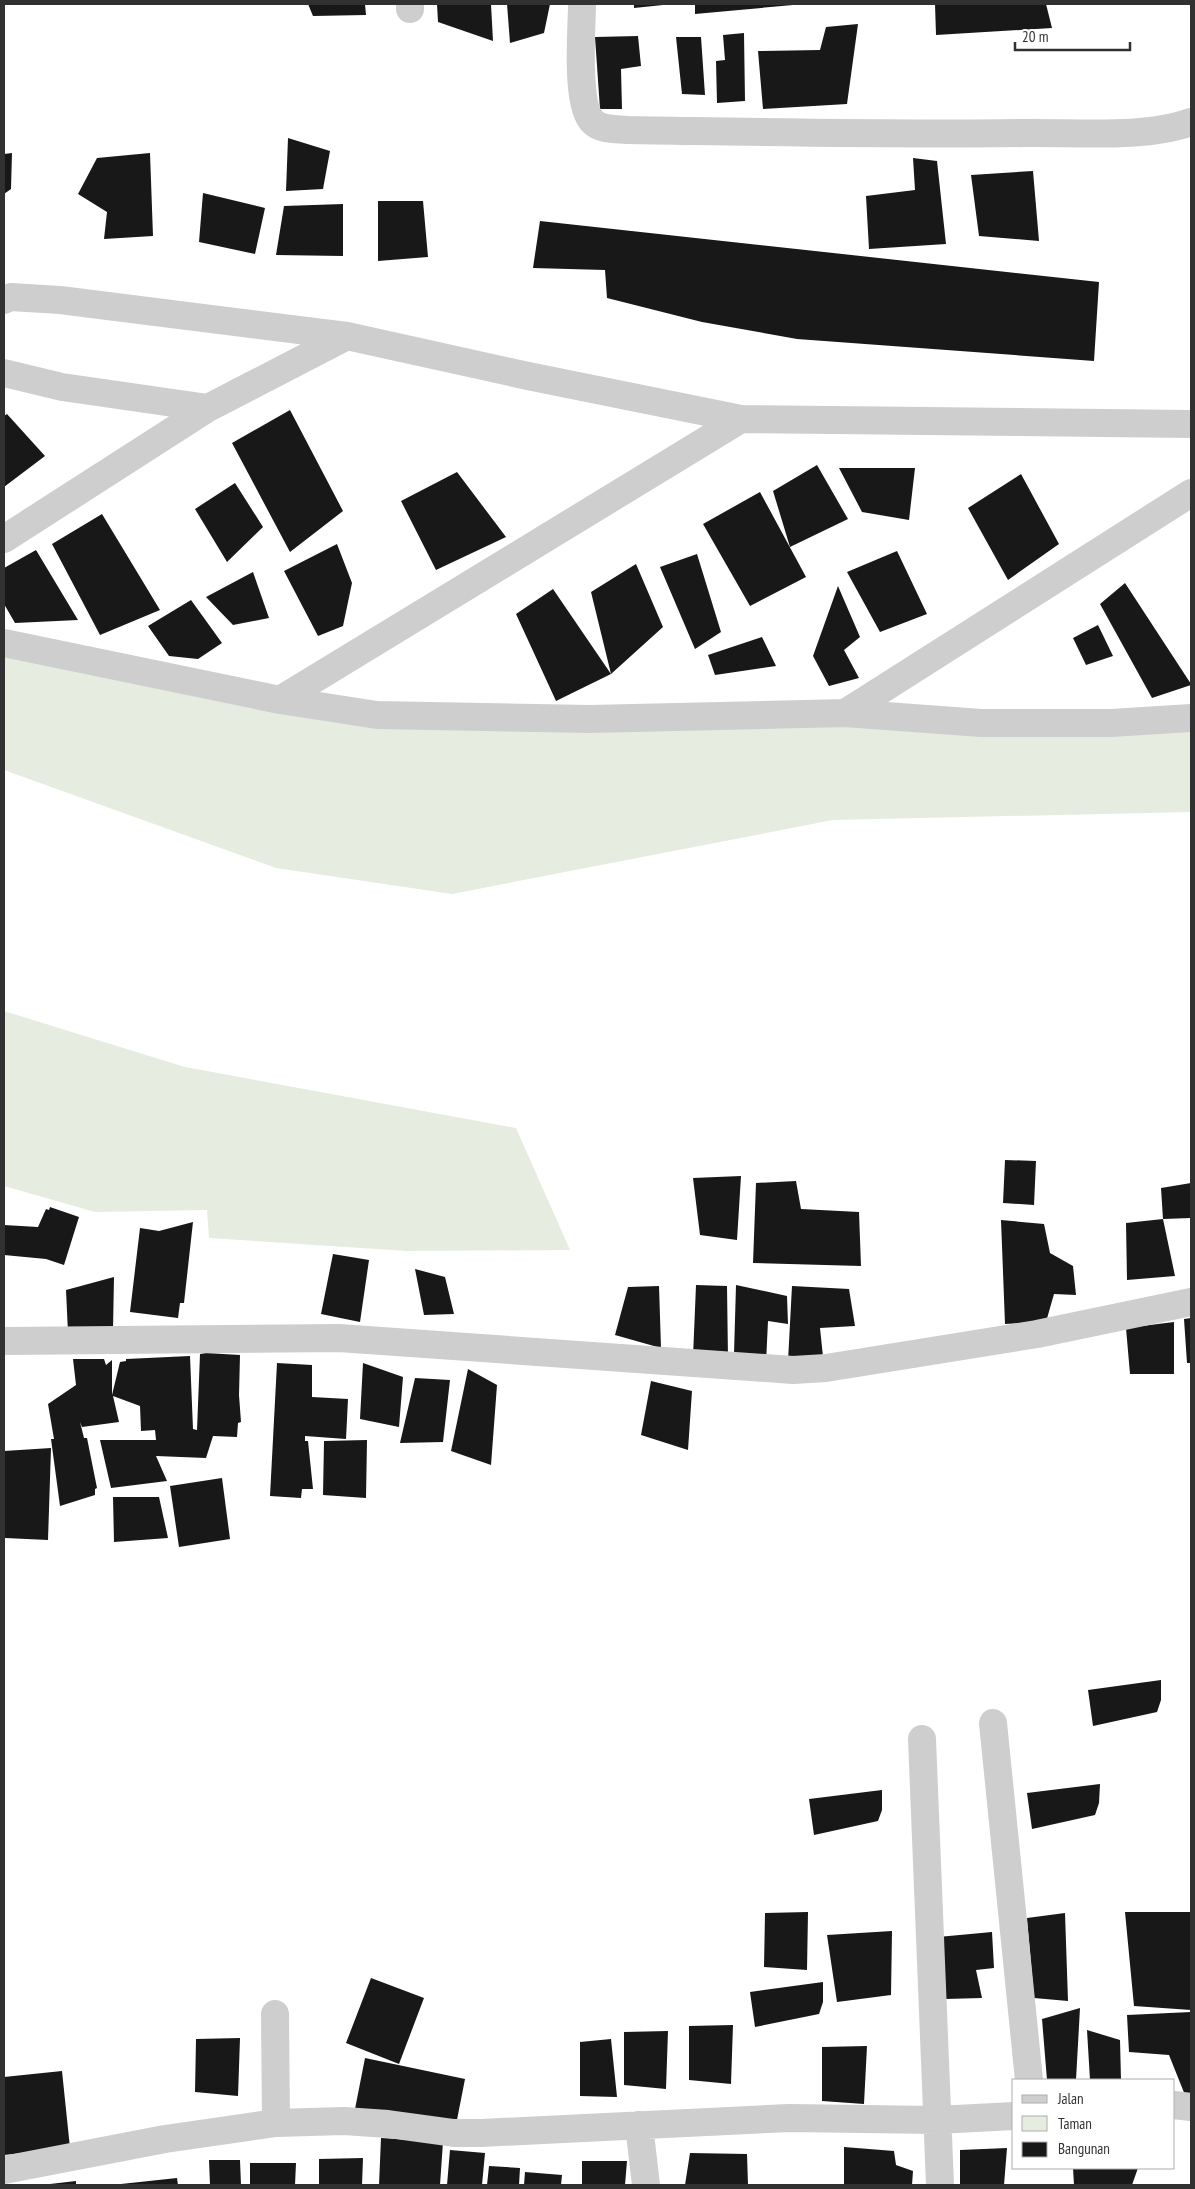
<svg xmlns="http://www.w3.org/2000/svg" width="1195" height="2189" font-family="'PT Sans Narrow',sans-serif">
	<rect width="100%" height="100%" fill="#fff"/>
	<path fill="#e6ede0" d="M4,638L460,719L1191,718V812L833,820L452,894L276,868L4,770Z
		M4,1011L185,1067L516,1128L570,1250L407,1251L209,1238L207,1210L95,1212L4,1186Z"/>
	<path fill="#181818" d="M308,4H365L366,15L313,16Z
		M437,4H491L493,41L438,22Z
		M507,4H550L544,33L510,43Z
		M634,4H663V5L634,8Z
		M695,4H793V5L695,14Z
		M935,4H1046L1052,28L936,35Z
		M858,24L847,104L763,109L758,51L820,50L826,27Z
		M744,33L745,101L717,103L716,61L725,60L723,35Z
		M638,36L641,66L621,69L622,109H600L595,37Z
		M676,37H701L705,95L682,94Z
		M288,138L330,151L323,189L286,191Z
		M12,153L11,189L4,194V154Z
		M150,153L153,236L104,239L107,212L78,194L97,158Z
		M913,158L937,161L946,244L869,249L866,196L915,190Z
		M1033,171L1039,241L979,236L971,175Z
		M203,193L265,208L255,254L199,242Z
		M378,201H423L428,257L378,261Z
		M343,204V256L276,255L284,206Z
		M540,221L1099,282L1094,361L797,339L702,322L607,298L605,270L533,268Z
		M290,410L343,511L290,552L232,443Z
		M7,414L45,456L4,487V416Z
		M817,465L848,519L790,547L773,491Z
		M839,468H915L909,520L862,512Z
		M457,472L506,537L436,570L401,501Z
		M1021,474L1059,544L1008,580L968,508Z
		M235,483L263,527L227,562L195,509Z
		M760,492L806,577L750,606L703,524Z
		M102,514L160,610L100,635L52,544Z
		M337,544L352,583L343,626L318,636L284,571Z
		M36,550L78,620L15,623L4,604V568Z
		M897,551L927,614L880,632L847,572Z
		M697,554L721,632L695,649L660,567Z
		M636,564L663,627L611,674L591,592Z
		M253,572L269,618L233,625L206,597Z
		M1125,583L1191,684V685L1152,698L1100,604Z
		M838,586L860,637L844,650L859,678L829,686L813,656Z
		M553,589L611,674L556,701L516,614Z
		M191,600L222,643L198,659L169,656L148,626Z
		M1098,625L1113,656L1086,665L1073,638Z
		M762,637L776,666L715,675L708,655Z
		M1005,1160L1036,1161L1034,1205L1003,1203Z
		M741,1176L737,1240L700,1235L693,1178Z
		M796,1181L801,1209L859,1212L861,1266L753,1263L756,1183Z
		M1191,1183V1218L1163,1219L1161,1188Z
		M50,1207L79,1217L64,1265L46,1259L4,1255V1225L38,1227L46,1209L49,1210Z
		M1163,1219L1175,1276L1127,1280L1126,1223Z
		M1001,1220L1044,1224L1050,1253L1073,1266L1076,1295L1054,1294L1046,1322L1005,1324Z
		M193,1222L184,1303H180L178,1318L130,1312L140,1228L159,1231Z
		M333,1254L369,1260L360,1322L321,1314Z
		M415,1269L445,1277L454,1314L424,1315Z
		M114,1277L113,1330L68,1333L66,1290Z
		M696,1285L727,1286L728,1359L693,1357Z
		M736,1285L787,1296L788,1324L768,1321L766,1363L734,1354Z
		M659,1286L661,1348L615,1335L628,1287Z
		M792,1286L849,1289L855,1326L820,1328L824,1366L788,1361Z
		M1191,1318V1363H1187L1184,1319Z
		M1174,1322V1374H1130L1126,1328Z
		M206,1353L240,1355L239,1395L241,1422L238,1423L237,1437L213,1436L206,1458L156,1456L167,1481L111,1488L100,1440H156L155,1430L141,1431L140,1406L113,1396L119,1422L82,1427L80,1422L84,1438H87L97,1488L95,1489V1495L60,1506L51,1439H54L48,1404L76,1385L73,1359H104L106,1365L112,1360V1395L120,1362L126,1361V1359L190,1356L193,1429L197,1430L200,1354Z
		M277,1363L312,1365V1397L348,1399L346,1439L305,1436V1441H308L313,1489H302L301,1498L270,1496Z
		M363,1363L403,1377L399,1427L360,1419Z
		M468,1369L497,1385L491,1465L451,1451Z
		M415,1378L450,1380L443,1442L400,1443Z
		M651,1381L692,1391L688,1450L641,1435Z
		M367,1440L366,1498L323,1495L324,1441Z
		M51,1448L48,1540L5,1538L4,1451Z
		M222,1478L230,1539L179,1547L170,1486Z
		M113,1497H159L168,1538L114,1542Z
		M1161,1680V1700L1157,1712L1093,1726L1088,1690Z
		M1100,1784L1099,1803L1095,1815L1032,1829L1027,1793Z
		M882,1790V1810L878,1821L814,1835L809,1799Z
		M808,1912L807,1970L764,1967L765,1913Z
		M1125,1912H1191V2010L1134,2006Z
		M1065,1913L1068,2001L1034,1998L1027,1918Z
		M892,1931L891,1995L837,2002L827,1935Z
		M992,1932L994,1968L976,1970L982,1998L945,1999L938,1937Z
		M371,1978L424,1998L399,2064L346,2043Z
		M823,1982V2002L819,2014L755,2027L750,1992Z
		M1080,2008L1076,2080H1047L1042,2019Z
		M1191,2012V2095H1185L1169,2055L1129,2052L1127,2015Z
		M733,2025L731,2084L689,2080V2026Z
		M1087,2030L1120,2040L1121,2080H1090Z
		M668,2031L666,2089L624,2085V2032Z
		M240,2038L238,2096L195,2092L196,2039Z
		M611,2039L617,2097L580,2096V2042Z
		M867,2046L864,2104L822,2101V2047Z
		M365,2058L465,2079L455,2130L355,2109Z
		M62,2071L70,2148L4,2155V2077Z
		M381,2138L443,2142L440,2185H379Z
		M844,2147L894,2151L896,2165L913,2171L912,2185H844Z
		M1007,2148L1004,2185H960V2150Z
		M450,2150L485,2153L482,2185H447Z
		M690,2153L747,2154L748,2185H685Z
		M363,2158L362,2185H319V2159Z
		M209,2160H240L241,2185H210Z
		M582,2161H627L625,2185H582Z
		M250,2163H296L295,2185H250Z
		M489,2166L520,2168L519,2185H487Z
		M1073,2168H1138L1132,2185H1074Z
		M525,2172L562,2175L561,2185H524Z
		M177,2178L178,2185H121V2184Z
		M76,2181V2185H50V2184Z"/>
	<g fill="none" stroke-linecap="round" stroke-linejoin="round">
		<path stroke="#cecece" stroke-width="28" d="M410,4V9
			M582,4C582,29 575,105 593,122C601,130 616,129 627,130C760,132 892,135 1025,133C1076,132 1145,139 1191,122
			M4,300L11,297L60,300L347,336
			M4,373L62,387L208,408
			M4,539L208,408L347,336L528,376L741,419L1191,424
			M4,643L280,700L377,715L590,719L845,713L981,723H1111L1191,718
			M280,700L741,419
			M845,713L1191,493
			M4,1341L339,1338L793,1370L826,1368L1037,1334L1191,1302
			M993,1723L1029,2080
			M922,1739L940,2185
			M275,2014L276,2123
			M1174,2105L1191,2107
			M639,2125L646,2185
			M4,2170L165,2139L276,2123L344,2121L388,2124L454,2133H481L789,2118L937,2120L1014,2116"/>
	</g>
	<rect width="1195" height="2189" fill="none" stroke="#313131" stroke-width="10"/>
	<rect x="1012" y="2079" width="162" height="90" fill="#ffffff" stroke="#adadad"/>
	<rect x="1022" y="2095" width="25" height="8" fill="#cecece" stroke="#adadad"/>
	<text x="1058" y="2104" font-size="15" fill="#313131">Jalan</text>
	<rect x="1022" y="2116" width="25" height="15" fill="#e6ede0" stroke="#adadad"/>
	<text x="1058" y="2129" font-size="15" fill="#313131">Taman</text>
	<rect x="1022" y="2142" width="25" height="15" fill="#181818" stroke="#adadad"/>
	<text x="1058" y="2154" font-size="15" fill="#313131">Bangunan</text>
	<path d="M1015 42v8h115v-8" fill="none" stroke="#313131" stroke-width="2.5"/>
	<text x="1022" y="42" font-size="15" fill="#313131" stroke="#ffffff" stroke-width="4" paint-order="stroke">20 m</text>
</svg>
